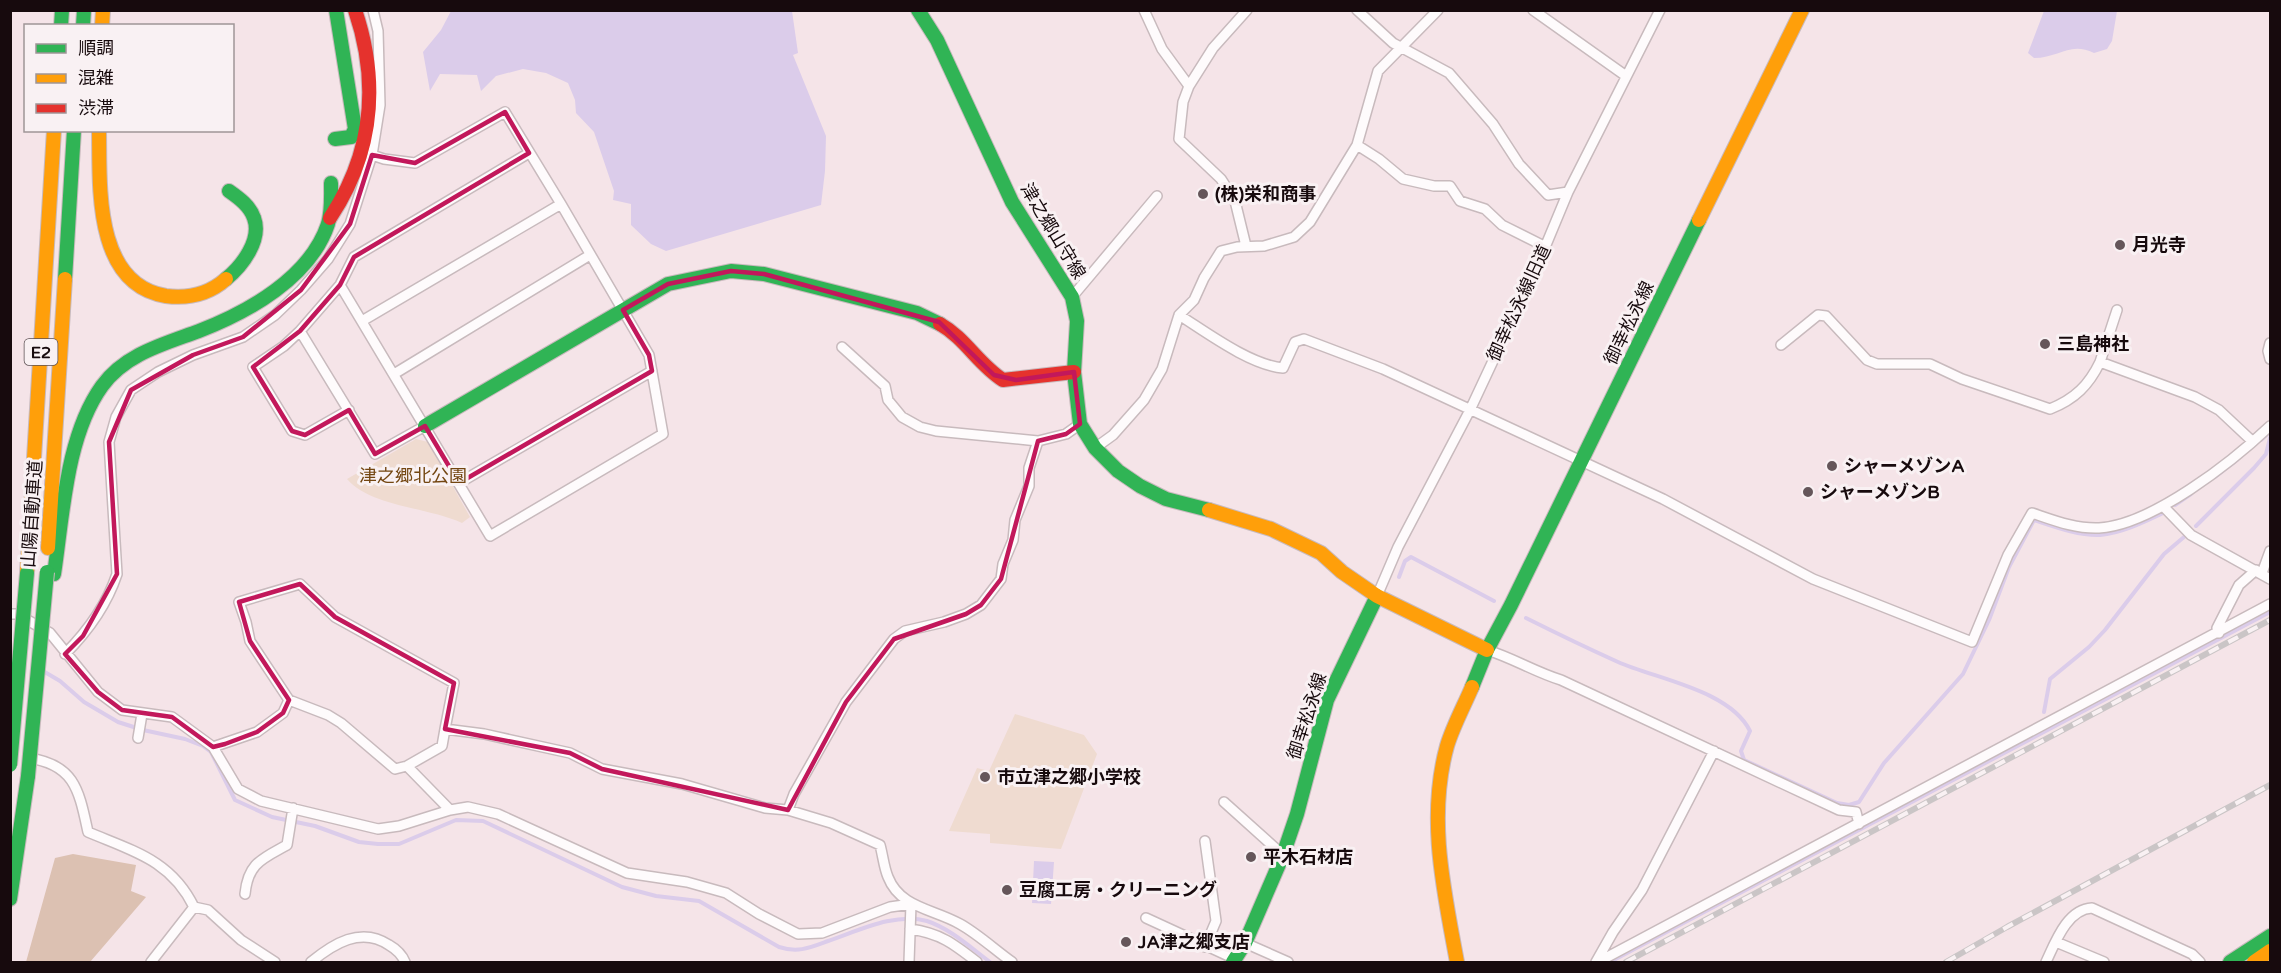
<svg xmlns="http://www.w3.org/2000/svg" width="2281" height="973" font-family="'Varela Round','Noto Sans JP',sans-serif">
	<rect width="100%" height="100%" fill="#f5e4e8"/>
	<path fill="#efdbd0" d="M416,439L428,442L470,517L462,523C428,507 371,507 347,479Z
		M1015,714L1084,735L1097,754L1061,849L990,843V834L949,831L977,768L989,771Z"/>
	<path fill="#dcc1b2" d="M73,854L136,865L131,891L146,897L90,962H26L55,858Z"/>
	<path fill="#dbccea" d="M451,11H792L798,53L793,55L826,136L825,171L821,205L666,251L651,244L631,225V204L613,200L614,191L594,132L576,113L575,100L568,83L546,73L523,69L496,76L481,91L477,75L440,74L430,91L423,52L441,30Z
		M2044,11H2117L2112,41L2107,49L2094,53C2070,41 2059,58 2034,58L2028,53Z
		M1034,861L1054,862L1051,904L1032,903Z"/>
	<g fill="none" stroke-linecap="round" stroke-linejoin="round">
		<path stroke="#dbccea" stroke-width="4" d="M2261,440L2270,432
			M2215,477L2237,460
			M2175,505L2191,494
			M2196,526L2254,468L2266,454L2270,438
			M1399,577L1405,561L1411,557L1494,601
			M1526,618C1556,633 1587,648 1618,662C1656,679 1730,690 1750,731L1741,751L1744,760L1837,803L1849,805L1859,802L1884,763L1963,674L1989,620L2009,567L2034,520C2055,527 2079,536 2100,535C2122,533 2144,522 2163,513
			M43,671L60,681L84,702L118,722L143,730L185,739L203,746L211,752L235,800L272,817L315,826L359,842L378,844H399L456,820L483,821L622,887L656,896L699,901L779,947C798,953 809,948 828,941C858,931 895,912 927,921C951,929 971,948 990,962
			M2044,712L2050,679L2089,647L2105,630L2164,554L2184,537
			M1610,962L2270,612"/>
		<defs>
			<path id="street" d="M1144,10L1162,49L1189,86
				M1357,10L1393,43L1449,73L1493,124L1519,164L1548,195L1568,192
				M1533,10L1626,76
				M1357,145L1379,159L1403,179L1434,186H1450L1460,201L1485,209L1502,225L1546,247
				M372,155L384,159L415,163L505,112L561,204L649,355L663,434L490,536L340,285L354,257L529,153
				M1246,246L1235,201L1221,179L1179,139L1183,102L1189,86L1213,48L1247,10
				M340,285L300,331L375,454L425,426
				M1072,297L1157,196
				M2117,310L2100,362L2195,397L2219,410L2252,441
				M1179,315C1206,332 1250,365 1283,368L1295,342L1304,339L1383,369L1663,499L1813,579L1972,642L2008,555L2032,513C2053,520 2075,529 2099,528C2152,525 2232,462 2270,426
				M362,321L561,204
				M300,331L284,346L253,367L292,431L305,435L349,410
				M2270,343L2268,351L2270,359
				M1781,345L1818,315L1826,316L1867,360L1877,364H1930L1962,379L2050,409C2075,399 2089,385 2100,362
				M842,347L885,386L888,400L902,417L920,427L936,431L1038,441
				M394,374L590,255
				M1095,448L1113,435L1144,400L1162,369L1179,315L1194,300L1204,278L1221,251L1237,247L1264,246L1294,237L1310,222L1357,145L1378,71L1438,10
				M459,483L652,371
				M2163,506L2191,535L2270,579
				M2262,573L2270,551
				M1377,596L1398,547L1470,410L1536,269L1568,192L1660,10
				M10,614H17L50,633L98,692L122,710L172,717L213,747L238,789L261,801L378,829L399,826L450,810L468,807L498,814L627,873L687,882L726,893L759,914L798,934L822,933L890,907L911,904
				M2219,633L2217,628L2239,585L2256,570
				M1487,650C1513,658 1535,672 1561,680L1839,810L1856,812L1859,824
				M65,654C88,631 107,604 117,574L109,442L116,417L131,390L158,372L193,355L243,337L275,315L301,290L328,259L350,224L372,155L380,105L378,31L373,10
				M289,700L250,641L246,622L239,602L300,584L335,617L454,683L445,729
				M138,738L142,714
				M213,747L257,732L283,713L289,700L328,715L341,723L395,769L407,766L442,746L445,729L484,734L570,753L602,769L682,784L765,808L788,810L831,823L880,845C883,856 884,868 888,877C900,908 934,909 960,924C978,934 995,950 1012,962
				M28,758C75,764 79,791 88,832C133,851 171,860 194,907L208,910L241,940L275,962
				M407,766L450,810
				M1224,802L1283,855
				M788,810L794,794L846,702L894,639L905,631L944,622L966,614L981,605L1001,579L1003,564L1013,540L1015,520L1029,486V468L1038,441L1066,434L1080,424
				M1205,841L1216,921L1205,947
				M245,894C248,863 262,859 287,845L293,808
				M1146,918L1235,959
				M910,929C940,933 954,944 977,962
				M2056,942L2104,962
				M1245,943L1288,962
				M151,962L194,907
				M311,962C333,944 361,926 389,945C396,949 402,955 405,962
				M909,962L911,904
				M1596,962L1613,932L1642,890L1714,751
				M1598,962L2270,604
				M2046,962C2055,943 2067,909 2092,908L2192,954L2200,962"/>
			<path id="fast" d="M918,10L937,40L1012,202L1072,297L1077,321L1074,372L1080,424L1095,448L1118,471L1140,486L1166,499L1209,510
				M61,26L62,10
				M83,26L84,10
				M335,139L351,137L355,129L336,10
				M65,279L74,130
				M226,279C242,266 262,240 254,218C250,206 239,198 229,191
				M425,426L668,284L731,271L764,274L917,313L940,324
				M54,574C63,515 66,436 102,386C125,354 164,344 199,331C248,312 310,278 328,224C332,211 331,197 331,183
				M1472,687L1487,650L1511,605L1699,220
				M10,899L28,776
				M1233,962L1245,943L1283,855L1297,814L1327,700L1377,596
				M2230,962L2270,936"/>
			<path id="slow" d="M102,26L103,10
				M99,130C100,184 93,284 166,296C189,299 209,294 226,279
				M1699,220L1802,10
				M1209,510L1271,529L1321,553L1342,572L1377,596L1487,650
				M48,548L65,279
				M27,573L54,130
				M1457,962C1444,891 1427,818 1447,746C1453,726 1464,706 1472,687
				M2254,962L2270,951"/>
			<path id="jam" d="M330,218C373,153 380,84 355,10
				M940,324C965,338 979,365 1003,380L1074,372"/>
		</defs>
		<use href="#street" stroke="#c8babd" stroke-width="12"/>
		<use href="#fast" stroke="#c8babd" stroke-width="16"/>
		<use href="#slow" stroke="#c8babd" stroke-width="16"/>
		<use href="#jam" stroke="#c8babd" stroke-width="16"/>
		<use href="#street" stroke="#fefbfc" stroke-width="9"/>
		<use href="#fast" stroke="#30b455" stroke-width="14"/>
		<use href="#slow" stroke="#ff9f0a" stroke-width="14"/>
		<use href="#jam" stroke="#e5322d" stroke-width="14"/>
		<defs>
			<path id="rail" d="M1626,962L2270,620
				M1946,962L2007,927L2270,785"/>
		</defs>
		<use href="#rail" stroke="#cac5c6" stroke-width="6"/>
		<use href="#rail" stroke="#f9f1f3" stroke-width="4" stroke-dasharray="11" stroke-linecap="butt"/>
		<defs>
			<path id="fast-bridge" d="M10,765L27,573
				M28,776L47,572"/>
		</defs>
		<use href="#fast-bridge" stroke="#c8babd" stroke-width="16" stroke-linecap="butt"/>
		<use href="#fast-bridge" stroke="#30b455" stroke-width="14"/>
	</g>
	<path fill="none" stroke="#c2185b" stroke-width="4.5" stroke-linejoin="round" d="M505,112L529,153L354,257L340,285L300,331L253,367L292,431L305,435L349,410L375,454L425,426L459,483L652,371L649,355L623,310L668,284L731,271L764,274L939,322L994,375L1016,380L1074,372L1080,424L1066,434L1038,441L1001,579L981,605L966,614L894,639L846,702L788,810L602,769L570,753L445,729L454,683L335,617L300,584L239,602L250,641L289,700L283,713L257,732L225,744L213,747L172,717L122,710L98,692L65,654L83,636L117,574L109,442L131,390L193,355L243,337L301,290L350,224L372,155L415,163Z"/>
	<g fill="#65565a" stroke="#f9f1f3" stroke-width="2">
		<circle cx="1203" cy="194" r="6"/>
		<circle cx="2120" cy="245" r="6"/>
		<circle cx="2045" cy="344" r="6"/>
		<circle cx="1832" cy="466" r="6"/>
		<circle cx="1808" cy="492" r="6"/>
		<circle cx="985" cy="777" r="6"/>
		<circle cx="1251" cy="857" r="6"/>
		<circle cx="1007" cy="890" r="6"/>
		<circle cx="1126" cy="942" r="6"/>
	</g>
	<g text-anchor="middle" stroke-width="6" stroke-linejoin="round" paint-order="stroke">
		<rect fill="#f9f1f3" stroke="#5b4f52" stroke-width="1.5" x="24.5" y="339" width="33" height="26" rx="4.5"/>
		<g font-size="16" font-weight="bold" fill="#170a0d">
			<text x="41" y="358">E2</text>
		</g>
		<g font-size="18" font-weight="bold" fill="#170a0d" stroke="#f9f1f3" text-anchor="start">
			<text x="1215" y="200">(株)栄和商事</text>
			<text x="2132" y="251">月光寺</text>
			<text x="2057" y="350">三島神社</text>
			<text x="1844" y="472">シャーメゾンA</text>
			<text x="1820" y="498">シャーメゾンB</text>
			<text x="997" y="783">市立津之郷小学校</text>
			<text x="1263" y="863">平木石材店</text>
			<text x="1019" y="896">豆腐工房・クリーニング</text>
			<text x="1138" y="948">JA津之郷支店</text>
		</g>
		<g font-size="18" fill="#170a0d" stroke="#f9f1f3">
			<text transform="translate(1053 231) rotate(59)" y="6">津之郷山守線</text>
			<text transform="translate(1519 303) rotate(-65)" y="6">御幸松永線旧道</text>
			<text transform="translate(1629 323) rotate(-64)" y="6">御幸松永線</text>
			<text transform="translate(32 514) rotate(-86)" y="6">山陽自動車道</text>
			<text transform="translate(1307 716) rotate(-72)" y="6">御幸松永線</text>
		</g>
		<g font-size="18" fill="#734611" stroke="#f9f1f3">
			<text x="413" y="482">津之郷北公園</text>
		</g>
	</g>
	<rect width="2281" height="973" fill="none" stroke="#170a0d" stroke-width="24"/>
	<rect x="24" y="24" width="210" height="108" fill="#f9f1f3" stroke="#9f9597" stroke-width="1.5"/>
	<rect x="36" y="44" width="30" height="9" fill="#30b455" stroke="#9f9597" stroke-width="1.5"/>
	<text x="78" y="54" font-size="18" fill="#170a0d">順調</text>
	<rect x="36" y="74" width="30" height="9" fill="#ff9f0a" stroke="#9f9597" stroke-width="1.5"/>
	<text x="78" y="84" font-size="18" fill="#170a0d">混雑</text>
	<rect x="36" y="104" width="30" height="9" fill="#e5322d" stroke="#9f9597" stroke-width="1.5"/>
	<text x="78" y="114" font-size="18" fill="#170a0d">渋滞</text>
</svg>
